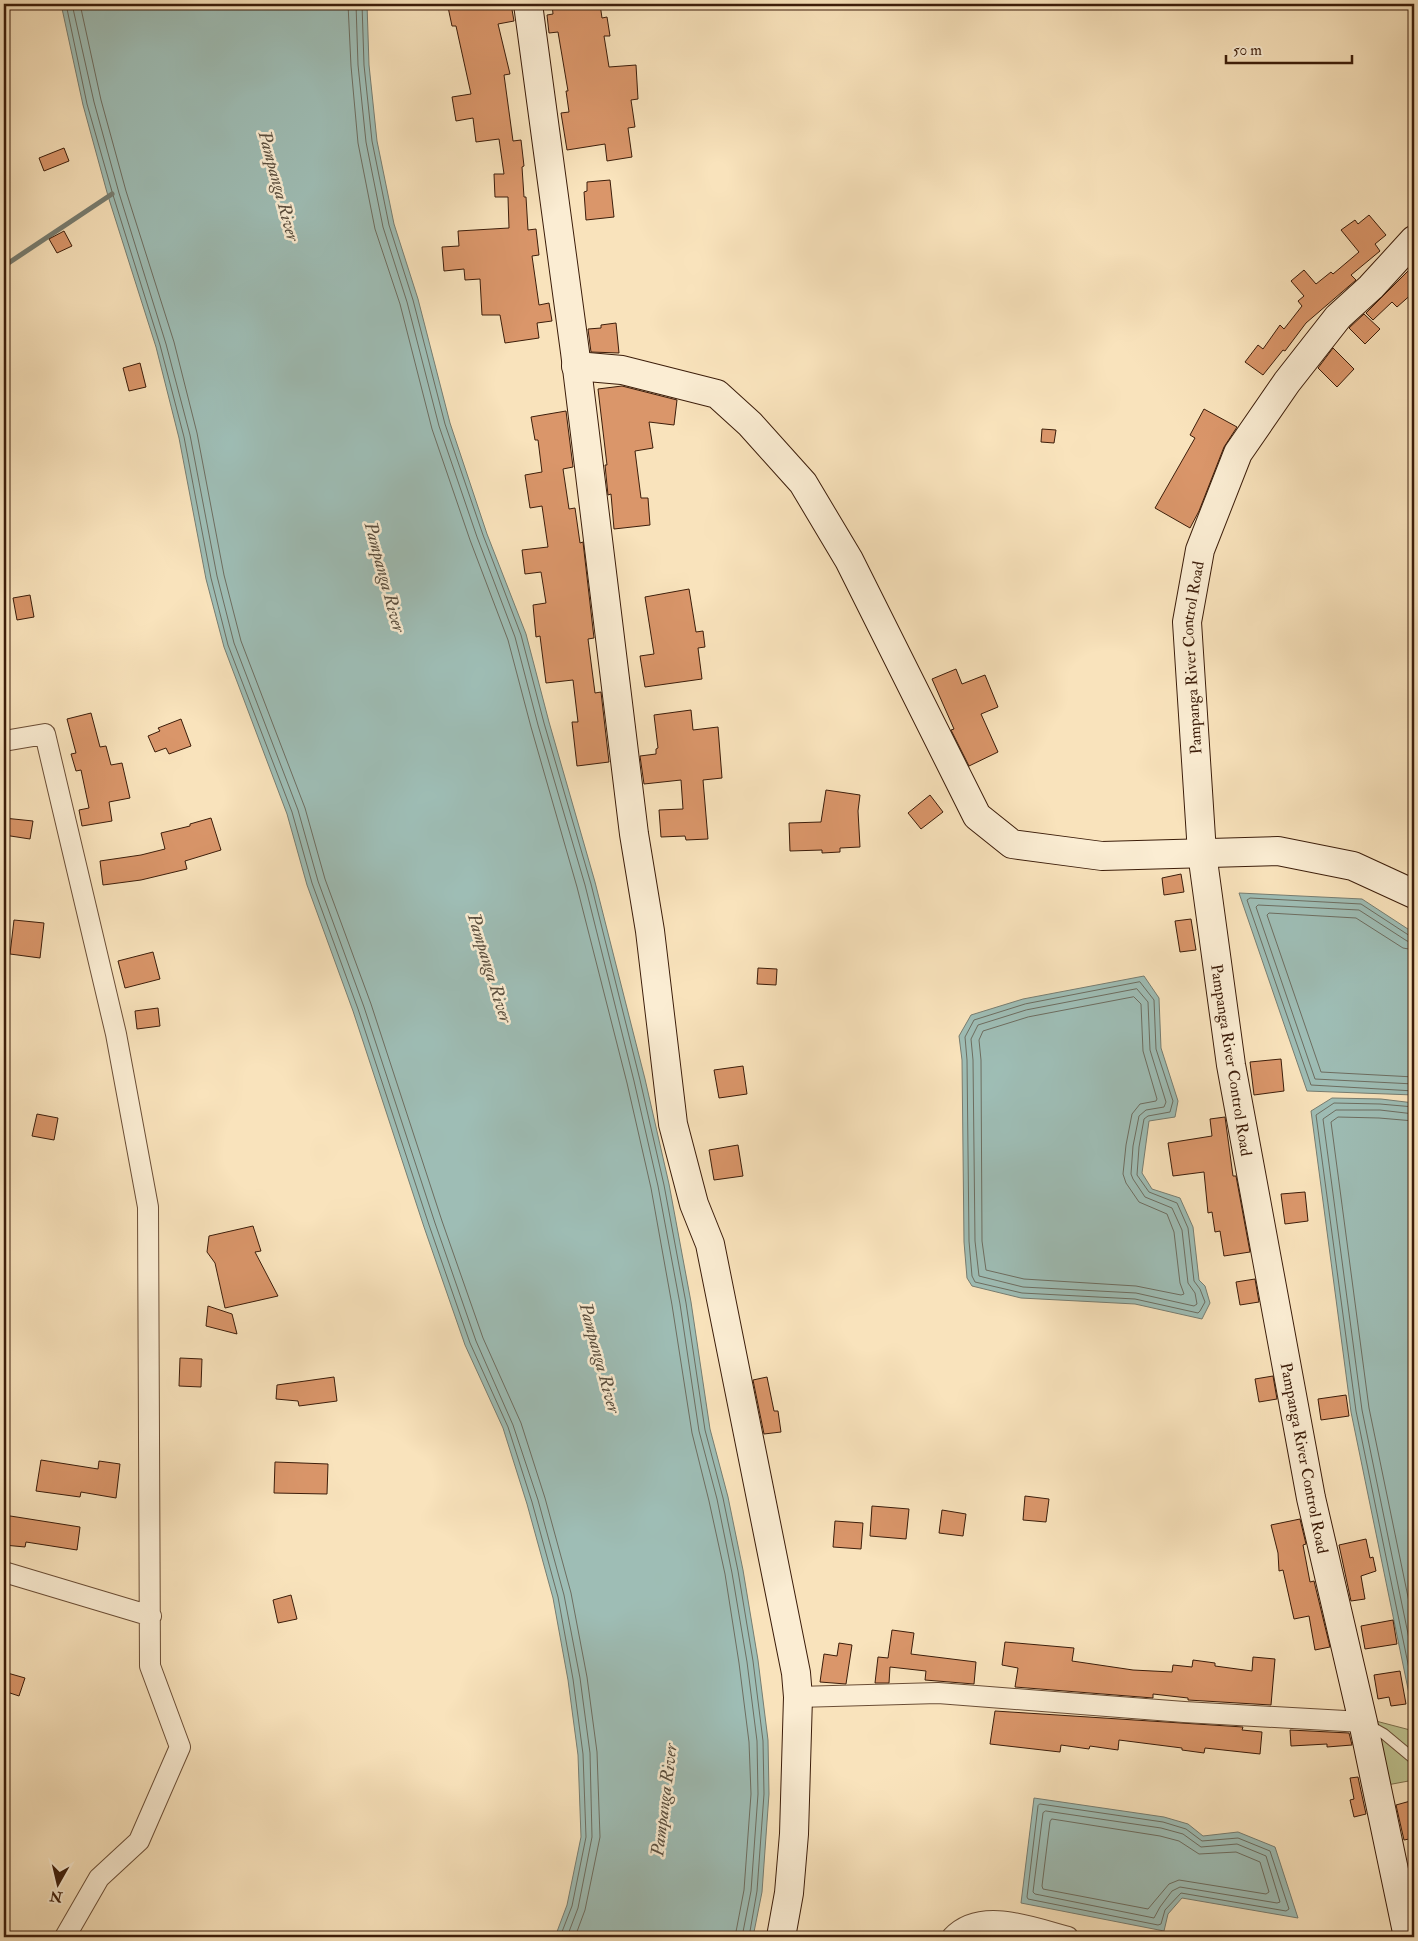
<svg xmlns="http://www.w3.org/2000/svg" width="1418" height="1941" font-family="'IM FELL Double Pica',serif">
	<rect width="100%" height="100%" fill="#f9e3bc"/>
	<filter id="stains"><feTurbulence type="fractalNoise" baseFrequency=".004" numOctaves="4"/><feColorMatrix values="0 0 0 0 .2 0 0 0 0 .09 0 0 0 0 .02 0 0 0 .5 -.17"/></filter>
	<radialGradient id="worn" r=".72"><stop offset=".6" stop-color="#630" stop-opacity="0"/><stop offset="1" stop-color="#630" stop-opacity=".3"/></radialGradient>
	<path fill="#bec390" stroke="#7d704d" d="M1372,1720L1414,1731V1780L1387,1785Z"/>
	<path fill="#9ebdb5" stroke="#777d71" d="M61,4H367L369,65L377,141L394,224L418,299L450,423L487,534L526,634L549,722L595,882L645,1079L669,1184L691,1302L710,1429L728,1497L743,1570L758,1660L768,1740L769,1794L762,1892L753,1937H555L567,1905L581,1837L578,1755L568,1680L553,1598L527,1504L503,1428L465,1345L424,1227L353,1011L307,885L287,814L224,647L206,579L179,438L156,347L108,196L83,105Z
		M1239,893L1362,899L1414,933V1095L1307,1091Z
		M1144,976L1159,998L1161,1048L1178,1101L1175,1117L1149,1121L1142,1173L1152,1189L1180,1198L1193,1227L1199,1280L1205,1286L1210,1303L1202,1319L1135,1304L1021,1298L972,1286L967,1278L964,1242L962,1060L959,1036L971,1015L1023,999Z
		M1332,1098L1381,1099L1414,1103V1718L1351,1412L1311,1111Z
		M1034,1798L1164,1817L1188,1824L1203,1836L1238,1832L1275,1847L1298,1918L1182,1898L1168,1914L1164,1931L1021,1903Z"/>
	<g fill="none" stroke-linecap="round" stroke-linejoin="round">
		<path stroke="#6d6d60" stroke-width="1" d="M66,4L87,104L113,195L160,345L184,437L211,578L228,645L292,812L312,883L358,1009L429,1225L470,1343L508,1427L532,1502L558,1597L573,1679L583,1754L586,1837L572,1906L560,1937
			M72,4L94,102L119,193L166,344L190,435L217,576L234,643L298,810L318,881L364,1007L435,1223L476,1341L513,1425L538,1500L564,1595L580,1678L590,1753L592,1837L578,1908L567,1937
			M80,4L101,100L126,191L174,342L197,433L224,575L241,641L305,808L325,879L371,1004L442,1221L483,1338L521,1423L545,1498L571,1593L587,1677L597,1752L600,1837L585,1910L575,1937
			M348,4L351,66L358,143L375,229L400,304L432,429L470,540L508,640L531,727L577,887L627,1083L651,1188L672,1305L692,1433L709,1501L725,1574L739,1663L749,1742L751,1794L744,1890L735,1937
			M356,4L358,65L366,142L383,227L407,302L439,426L477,537L515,637L538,725L585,885L634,1081L658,1186L680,1304L699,1431L717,1499L732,1573L747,1662L757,1741L758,1794L751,1891L742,1937
			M362,4L364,65L372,141L389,225L413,300L445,424L483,535L521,635L544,723L591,884L640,1080L664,1185L686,1303L705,1430L723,1498L738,1571L753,1661L763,1741L764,1794L757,1891L749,1937
			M1414,936H1410L1361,904L1250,898L1247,900L1311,1085L1414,1091
			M1414,943L1407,941L1359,910L1258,905L1256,907L1315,1079L1414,1084
			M1414,950L1403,948L1356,918L1269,913L1267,915L1321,1072L1414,1077
			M1140,982L1154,1000L1156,1049L1173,1101L1170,1112L1148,1116L1144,1119L1139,1147L1137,1175L1149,1192L1177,1203L1188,1228L1194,1281L1200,1289L1205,1302L1200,1311L1198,1313L1135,1299L1022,1293L975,1282L972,1276L969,1241L967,1060L965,1037L974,1020L1025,1004Z
			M1137,989L1148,1002L1150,1050L1166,1102L1164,1107L1146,1110L1139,1116L1133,1146L1131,1174L1133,1179L1145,1197L1172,1208L1182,1230L1188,1283L1195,1293L1197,1304L1194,1306L1136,1293L1023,1287L979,1276L975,1241L973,1060L971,1039L978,1025L1026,1010Z
			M1134,997L1141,1004L1143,1051L1157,1099L1156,1101L1140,1104L1132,1114L1126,1145L1123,1174L1126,1183L1139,1202L1167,1214L1174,1232L1180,1283L1184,1294L1181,1295L1136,1286L1024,1279L986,1270L982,1241L981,1060L979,1040L983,1031L1028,1017Z
			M1414,1107L1380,1104L1334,1103L1316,1115L1356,1411L1414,1693
			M1414,1114L1380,1110H1336L1323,1119L1362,1410L1414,1663
			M1414,1121L1379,1118L1338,1117L1331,1122L1369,1408L1414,1626
			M1040,1804L1163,1822L1186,1829L1202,1841L1238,1838L1270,1851L1289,1909L1286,1911L1181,1893L1165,1910L1161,1924L1158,1925L1028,1899L1027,1897L1038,1806Z
			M1046,1811L1161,1828L1183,1834L1201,1847L1237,1844L1266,1856L1280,1902L1277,1903L1180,1887L1172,1891L1160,1907L1154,1918L1035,1894L1033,1892L1043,1813Z
			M1052,1819L1160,1836L1179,1841L1199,1854L1236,1852L1260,1862L1269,1892L1266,1894L1179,1880L1169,1884L1148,1909L1043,1889L1042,1886L1050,1822Z"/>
		<path stroke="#777d71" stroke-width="5" d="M4,266L112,194"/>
	</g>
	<path fill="#da966a" stroke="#3c1d0a" d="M464,4H511L514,21L498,24L510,74L504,75L513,141L521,140L524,166L522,167L524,197H526L528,230L536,229L539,255L532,256L539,305L549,303L552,321L537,323L539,338L505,343L500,315H482L480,279L465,280L464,269L444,271L442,247L459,246L458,231L509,228L508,197H495L494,174H504L499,139L476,142L473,118L456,121L452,97L471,94L456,26H452L448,7Z
		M552,4H600L602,18L607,17L610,36H604L609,67L636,65L638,99L631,100L635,127L628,128L632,157L607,161L605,144L567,150L561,113L569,112L566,91H568L558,32L549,33L547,15L553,14Z
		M64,148L69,161L44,171L39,158Z
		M610,180L614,217L586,220L584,192L587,191V182Z
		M1369,215L1386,235L1375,244L1380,251L1351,275L1356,280L1306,323L1285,351L1283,350L1263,375L1245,362L1258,345L1263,349L1280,325L1284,329L1302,306L1298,301L1304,296L1291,281L1304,270L1316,284L1331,272L1333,274L1359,252L1341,230L1355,220L1358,224Z
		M64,231L72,246L57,253L49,239Z
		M1414,265V292L1397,307L1392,302L1373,320L1366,313Z
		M1364,314L1380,329L1365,344L1349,328Z
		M616,323L619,353L591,352L588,329L601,328V325Z
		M1333,348L1354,369L1337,387L1318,368Z
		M140,363L146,387L129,391L123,368Z
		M622,386L677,400L674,425L649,422L653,448L635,451L641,498H648L650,525L614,529L611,494L608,495L605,465H607L598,389Z
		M1204,409L1237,427L1224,447L1199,511L1190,528L1155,508L1195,438L1190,435Z
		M566,411L573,467L563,469L569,509L575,508L580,543L583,542L594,638L588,639L595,693L601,692L609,762L577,766L572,722H578L573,680L546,683L540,636L536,637L533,605L546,603L541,572L525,574L522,550L548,547L542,506L530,508L525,475L542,472L538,440H535L531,417Z
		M1042,429L1056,430L1054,443L1041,442Z
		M689,589L696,632L703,631L705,647L698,648L702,679L645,687L640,656L654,654L645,597Z
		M30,595L34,617L17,620L13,598Z
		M956,669L962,684L985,675L998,707L981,714L998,752L969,766L951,730L954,729L932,679Z
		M691,710L693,730L718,727L722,778L703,780L708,839L686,840L685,836L661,837L659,810L683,809L681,780L644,784L640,756L656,754V749L658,748L654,715Z
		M91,713L100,747L106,746L111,765L122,763L130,798L109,802L112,821L82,826L79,810L89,808L81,770L76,771L71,754L76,753L67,719Z
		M181,719L191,746L169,754L166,748L155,752L148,736L160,731L158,728Z
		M826,790L860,795L858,811L860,847L840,848V852L822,853V850L790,851L789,823L821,822Z
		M930,795L943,812L921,829L908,813Z
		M4,818L33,821L30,839L4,835Z
		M211,818L221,850L185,861L187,869L141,880L103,885L100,861L141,855L165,849L161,833L190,826V824Z
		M1181,874L1184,892L1164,895L1162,878Z
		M1191,919L1196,950L1180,952L1175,921Z
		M14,920L44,923L40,958L10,954Z
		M153,952L160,979L125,988L118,961Z
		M758,968L777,969L776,985L757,984Z
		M158,1008L160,1026L137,1029L135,1011Z
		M1281,1059L1284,1091L1254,1095L1250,1062Z
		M743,1066L747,1094L719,1098L714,1070Z
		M37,1114L58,1118L54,1140L32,1136Z
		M1225,1117L1233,1176H1236L1250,1252L1224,1256L1220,1231L1215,1232L1212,1212L1208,1213L1204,1172L1173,1176L1168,1143L1212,1136L1210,1119Z
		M738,1145L743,1176L714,1180L709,1150Z
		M1305,1192L1308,1221L1285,1224L1281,1194Z
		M253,1226L261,1251L255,1252L278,1296L225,1308L215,1263L207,1252L209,1236Z
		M1255,1279L1259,1302L1240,1305L1236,1282Z
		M208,1306L232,1314L237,1334L206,1326Z
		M180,1358L202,1359L201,1387L179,1386Z
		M1273,1376L1277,1399L1259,1402L1255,1379Z
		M334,1377L337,1401L299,1406L298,1401L276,1399L277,1385Z
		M767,1377L774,1411H778L781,1432L764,1434L753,1380Z
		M1346,1395L1349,1416L1321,1420L1318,1399Z
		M41,1460L98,1469L99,1461L120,1464L116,1498L81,1492L80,1497L36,1491Z
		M275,1462L328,1464L327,1494L274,1493Z
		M1025,1496L1049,1499L1046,1522L1023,1520Z
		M872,1506L909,1509L906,1539L870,1536Z
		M942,1510L966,1514L963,1536L939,1533Z
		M4,1515L80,1527L77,1550L26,1542L25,1547L4,1545Z
		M1300,1519L1306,1544L1303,1545L1310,1582L1314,1581L1330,1647L1315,1650L1309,1616L1294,1619L1283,1570L1279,1571L1278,1553L1271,1525Z
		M835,1521L863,1523L861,1549L833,1547Z
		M1366,1539L1370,1558L1373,1557L1376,1571L1361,1576L1365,1599L1351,1601L1339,1545Z
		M291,1595L297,1619L278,1623L273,1600Z
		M1393,1620L1397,1644L1365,1649L1361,1626Z
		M892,1630L914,1633L911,1654L976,1662L974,1684L925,1680L926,1671L890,1667L889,1683H875L878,1657L888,1658Z
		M1005,1642L1074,1648L1072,1661L1133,1670L1172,1672L1173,1665L1192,1667L1193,1660L1215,1663V1666L1252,1671L1253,1657L1275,1659L1271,1705L1188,1700V1698L1153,1694V1698L1015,1687L1018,1668L1002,1665Z
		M839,1643L852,1645L846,1684L820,1682L824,1654L837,1656Z
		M1400,1671L1406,1704L1391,1706L1389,1697L1378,1699L1374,1675Z
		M4,1672L25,1678L19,1696L4,1691Z
		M995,1711L1243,1727L1242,1730L1262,1732L1260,1754L1205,1748L1204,1753L1182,1750V1748L1119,1740L1118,1750L1090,1746L1089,1749L1061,1745L1060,1752L990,1744Z
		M1290,1730L1349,1733L1352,1745L1327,1747V1744L1291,1746Z
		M1358,1777L1366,1814L1354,1817L1350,1800L1354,1799L1350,1778Z
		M1414,1800V1838L1404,1840L1396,1805Z"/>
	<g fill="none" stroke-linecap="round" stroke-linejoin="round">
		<defs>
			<path id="lane" d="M1368,1725L1384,1734L1414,1759"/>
			<path id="street" d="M4,741L45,734L116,1034L148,1207L150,1666L180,1747L139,1841L99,1878L65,1937
				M4,1572L151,1616
				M798,1697L938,1693L1184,1712L1363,1722
				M952,1937C981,1906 1033,1928 1068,1937"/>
			<g id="secondary">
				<path d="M528,4L575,352L634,834L650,931L673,1124L694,1204L710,1244L796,1673L798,1697L794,1834L789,1893L781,1937"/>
				<path d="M576,366L622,370L717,394L750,424L803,483L849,560L977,816L1012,844L1102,856L1278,851L1353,866L1414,894"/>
				<path id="s1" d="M1408,1937L1363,1722L1311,1498L1231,1065L1202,853L1187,622L1200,550L1238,453L1287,382L1338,317L1371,287L1414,240"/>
			</g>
		</defs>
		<use href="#lane" stroke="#6b4e36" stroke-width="12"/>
		<use href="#street" stroke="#6b4e36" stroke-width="22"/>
		<use href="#secondary" stroke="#3c1d0a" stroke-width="30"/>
		<use href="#lane" stroke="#fbedd3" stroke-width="10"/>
		<use href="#street" stroke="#fbedd3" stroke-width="20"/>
		<use href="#secondary" stroke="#fbedd3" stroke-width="28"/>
	</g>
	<g text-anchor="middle" stroke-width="5" stroke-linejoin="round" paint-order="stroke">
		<g font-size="16" fill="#3c1d0a" stroke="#fbedd3">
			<text dy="6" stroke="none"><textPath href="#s1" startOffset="1300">Pampanga River Control Road</textPath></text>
			<text transform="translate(1232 1060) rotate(81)" y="6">Pampanga River Control Road</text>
			<text transform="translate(1305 1458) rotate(79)" y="6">Pampanga River Control Road</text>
		</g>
		<g font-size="18" font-style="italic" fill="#594d3d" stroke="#fbedd3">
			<text transform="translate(279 186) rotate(75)" y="6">Pampanga River</text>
			<text transform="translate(385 577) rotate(75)" y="6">Pampanga River</text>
			<text transform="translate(490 968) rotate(73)" y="6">Pampanga River</text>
			<text transform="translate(600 1358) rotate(75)" y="6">Pampanga River</text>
			<text transform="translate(664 1800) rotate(-83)" y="6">Pampanga River</text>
		</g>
	</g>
	<rect width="1418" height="1941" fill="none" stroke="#f9e3bc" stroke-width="20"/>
	<rect x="5" y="5" width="1408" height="1931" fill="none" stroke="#3c1d0a" stroke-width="2.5"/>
	<rect x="10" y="10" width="1398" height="1921" fill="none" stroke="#3c1d0a"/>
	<g transform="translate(58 1884) rotate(188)" stroke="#fbedd3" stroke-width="4" paint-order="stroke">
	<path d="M0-4L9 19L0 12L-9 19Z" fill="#3c1d0a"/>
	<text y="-8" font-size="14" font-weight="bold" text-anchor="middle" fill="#3c1d0a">N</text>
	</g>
	<path d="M1226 55v8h126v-8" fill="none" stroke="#3c1d0a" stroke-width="2.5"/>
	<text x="1233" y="55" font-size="15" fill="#3c1d0a" stroke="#fbedd3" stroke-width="4" paint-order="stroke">50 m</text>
	<rect width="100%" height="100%" filter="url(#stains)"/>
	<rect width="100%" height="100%" fill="url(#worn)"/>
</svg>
